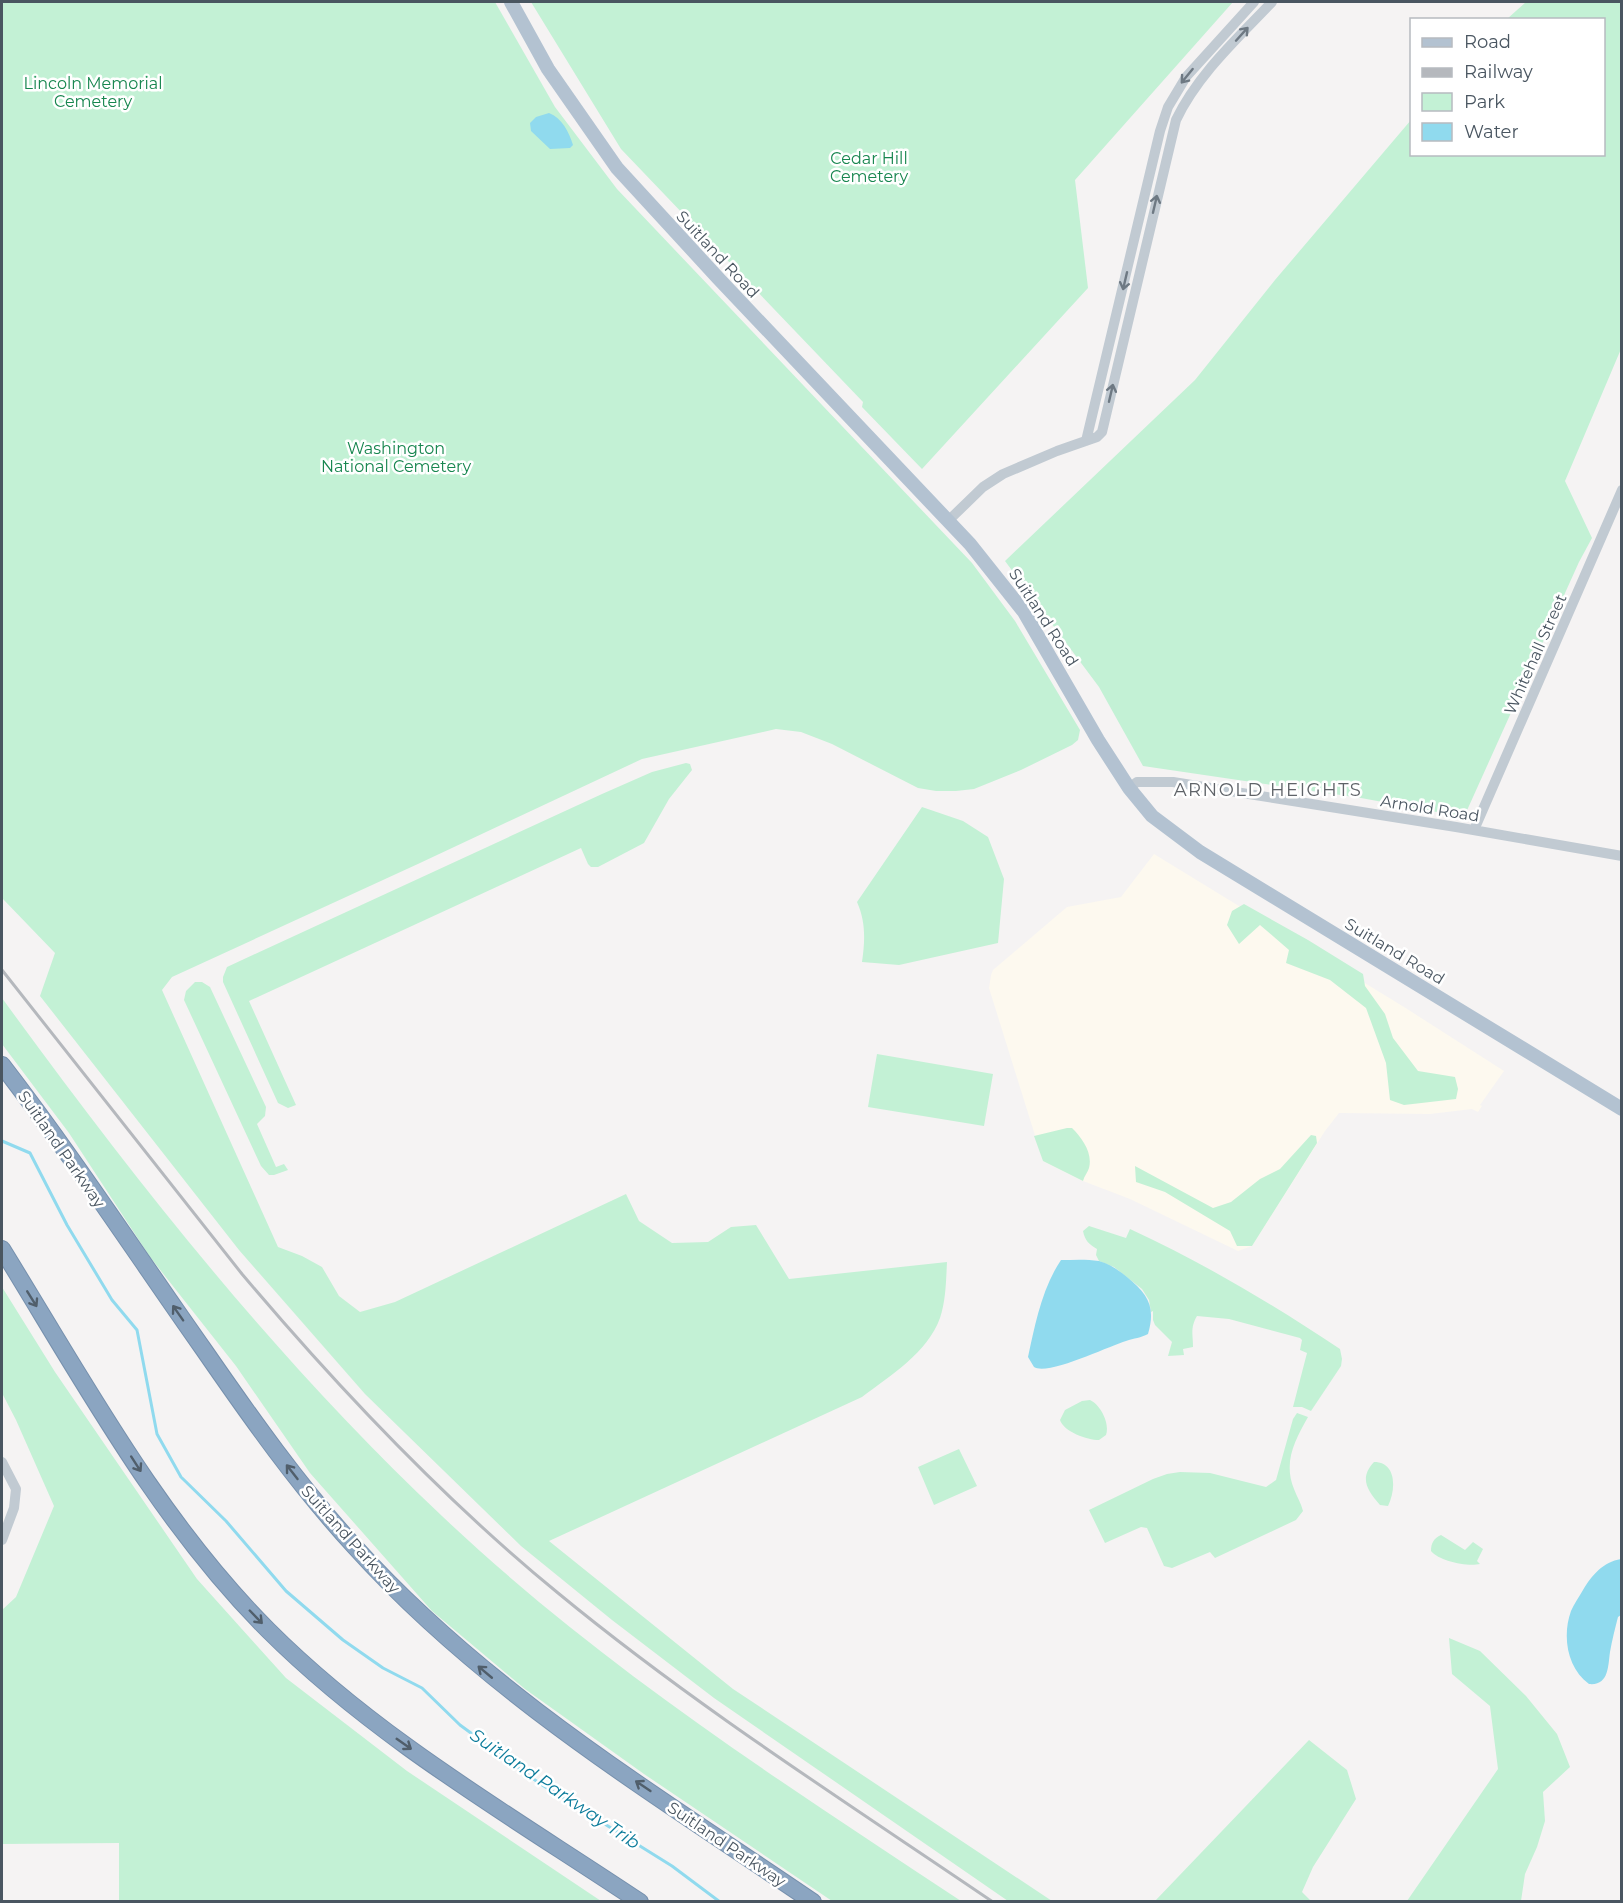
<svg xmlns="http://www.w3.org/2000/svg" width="1623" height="1903" font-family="Montserrat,sans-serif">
	<rect width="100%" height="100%" fill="#f5f3f3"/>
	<path fill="#fdf9ef" d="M1154,854L1404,1007L1504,1071L1480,1105L1482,1106L1478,1112L1472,1109L1430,1114L1339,1113L1325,1131L1252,1246L1238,1251L1130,1199L1083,1181L1043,1161L989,988L991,975L993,970L1067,907L1121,897Z"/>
	<path fill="#c3f1d5" d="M2,2H495L555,107L617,189L972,563L1015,621L1080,730L1078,740L1072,745L1021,770L974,789L956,791H936L918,788L832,744L801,732L776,729L642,759L420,863L172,977L162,990L278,1247L302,1256L322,1267L339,1296L360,1312L395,1302L626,1194L639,1221L672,1243L708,1242L731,1227L756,1225L789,1279L947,1262C946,1281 946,1300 940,1318C928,1352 890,1376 862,1397L549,1541L733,1689L1052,1901H1008L714,1698L612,1620L521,1546L365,1394L239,1250L40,996L55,953L2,898Z
		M531,2H1233L1075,180L1088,288L922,469L862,407L863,402L621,149Z
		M1526,2H1621V349L1565,481L1592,538L1579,562L1464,817L1361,798L1143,766L1099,687L1005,561L1195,380L1275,280L1411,120L1412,154H1604V20L1507,19Z
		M686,763L690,764L692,770L669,799L644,843L598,867H591L588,864L581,848L249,1001L296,1105L288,1108L278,1103L223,982V977L227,967L602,794L652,772Z
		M922,807L963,821L988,837L1004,879L998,943L899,965L862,962C865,941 866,922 857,902Z
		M1244,904L1308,940L1363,974L1365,986L1385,1014L1393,1038L1418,1071L1455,1077L1458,1089L1456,1099L1404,1105L1390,1100L1386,1063L1366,1008L1330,980L1286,963L1289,950L1260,925L1239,944L1227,925L1232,911Z
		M195,982H202L210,987L266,1107L265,1116L257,1124L276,1167L284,1164L288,1170L274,1175H269L261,1166L184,1000L186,991Z
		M2,998C135,1181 277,1361 442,1516C599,1665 781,1782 961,1901H832L644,1774L525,1689L432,1611L310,1473L236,1366L150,1257L69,1133L2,1044Z
		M877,1054L993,1074L984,1126L868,1107Z
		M1067,1128H1072C1082,1138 1093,1153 1089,1168C1088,1172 1084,1176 1083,1181L1043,1161L1034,1136Z
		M1311,1135L1316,1136L1317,1143L1252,1246H1237L1230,1231L1165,1192L1136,1182L1135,1166L1213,1208L1231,1202L1260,1179L1280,1169Z
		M1089,1226L1126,1238L1130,1229C1204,1263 1272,1304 1340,1349L1342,1359L1341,1366L1311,1411L1302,1407H1293L1307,1353L1300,1350L1302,1340L1300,1338L1229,1319L1197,1316C1190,1328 1193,1335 1193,1347L1183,1349L1184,1355L1168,1356L1172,1342L1155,1325L1153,1320V1311L1151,1312L1149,1300L1142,1289L1114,1267L1099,1261L1096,1255L1097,1249C1089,1244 1085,1241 1083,1231Z
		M2,1287L55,1372L197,1579L286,1678L407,1771L601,1901H119V1843L2,1844V1610L16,1597L54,1506L16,1420L2,1393Z
		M1090,1400C1101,1405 1110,1424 1106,1435L1099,1440C1087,1440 1064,1432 1060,1420L1065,1410L1082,1401Z
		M1297,1413L1308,1417C1295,1440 1283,1462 1294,1489C1297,1497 1301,1503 1303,1511L1296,1520L1215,1558L1210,1552L1172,1568L1164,1566L1147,1528L1141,1527L1105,1543L1089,1510L1153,1479L1167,1474L1180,1472L1210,1473L1266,1487L1276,1480L1293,1419Z
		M959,1449L977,1486L934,1505L918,1467Z
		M1374,1462C1397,1462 1396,1490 1388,1506L1380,1505C1367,1490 1359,1478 1374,1462Z
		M1441,1535L1465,1550L1473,1542L1483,1549L1477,1561L1480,1564C1467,1567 1439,1561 1431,1551C1431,1543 1434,1538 1441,1535Z
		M1449,1638L1480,1651L1526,1696L1557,1734L1570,1767L1543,1792L1545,1821L1537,1847L1525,1874L1521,1901H1407L1498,1769L1490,1706L1452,1674Z
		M1309,1740L1347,1770L1356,1799L1313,1867L1302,1892L1311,1901H1155Z"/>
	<path fill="#90daee" d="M549,113C562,118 569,132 573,145L570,148L550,149L531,131L530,123L536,117Z
		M1061,1260C1073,1260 1086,1259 1099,1261C1110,1264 1118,1270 1127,1277C1148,1294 1156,1307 1148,1334C1141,1338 1134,1338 1126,1341C1109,1346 1048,1376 1034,1367L1028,1357C1035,1325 1042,1288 1061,1260Z
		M1621,1559V1615L1618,1617C1615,1629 1612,1640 1610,1652C1608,1666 1609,1686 1589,1684C1567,1668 1562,1636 1571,1611C1574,1604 1579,1597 1583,1590C1592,1575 1603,1562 1621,1559Z"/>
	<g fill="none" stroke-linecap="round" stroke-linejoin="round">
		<path stroke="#90daee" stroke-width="3" d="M2,1141L30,1153L67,1225L112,1300L137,1330L157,1434L181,1477L226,1521L286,1591L343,1640L383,1668L422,1688L460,1725L539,1783L672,1866L720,1902"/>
		<defs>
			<path id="highway" d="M2,1065C73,1157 137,1255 204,1350C251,1418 299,1486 355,1547C486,1692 653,1793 813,1902
				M2,1249C83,1380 158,1520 268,1630C377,1739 513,1817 640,1902"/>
		</defs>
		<use href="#highway" stroke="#7690ad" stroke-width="18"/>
		<path stroke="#c1cad2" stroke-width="10" d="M1086,441L1160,131L1168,107L1186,77L1254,2
			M948,521L983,487L1003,474L1057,451L1097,437L1102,432L1176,120C1198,74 1238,38 1272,2
			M1129,788L1137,782H1173L1456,827L1622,856
			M1474,830L1622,490
			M2,1462L16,1489L14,1508L2,1540"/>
		<path stroke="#b3c2d1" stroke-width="14" d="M511,2L548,69L617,168L718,278L970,544L1024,612L1098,740L1129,788L1152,816L1200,852L1622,1109"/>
		<use href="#highway" stroke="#8ba5c1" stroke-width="16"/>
		<path stroke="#b5b8bd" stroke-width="3" d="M2,970L242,1274C339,1389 442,1498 558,1593C695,1706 846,1802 993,1902"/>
	</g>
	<defs><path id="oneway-shaft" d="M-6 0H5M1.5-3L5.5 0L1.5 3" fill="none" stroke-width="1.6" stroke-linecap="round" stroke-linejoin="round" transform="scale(1.5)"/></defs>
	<g stroke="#6e7983">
		<use href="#oneway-shaft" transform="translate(1242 34) rotate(-48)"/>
		<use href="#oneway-shaft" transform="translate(1187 76) rotate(129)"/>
		<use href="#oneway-shaft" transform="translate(1155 204) rotate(-77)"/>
		<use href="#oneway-shaft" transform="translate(1125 281) rotate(103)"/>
		<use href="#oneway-shaft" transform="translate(1111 393) rotate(-77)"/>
	</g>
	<g stroke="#505e6b">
		<use href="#oneway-shaft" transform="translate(32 1299) rotate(58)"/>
		<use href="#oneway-shaft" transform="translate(178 1313) rotate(-125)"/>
		<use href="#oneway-shaft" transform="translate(136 1464) rotate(57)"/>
		<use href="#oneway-shaft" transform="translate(292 1472) rotate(-128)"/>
		<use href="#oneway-shaft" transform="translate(256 1617) rotate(46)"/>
		<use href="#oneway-shaft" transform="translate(485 1672) rotate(-140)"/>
		<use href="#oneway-shaft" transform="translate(404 1744) rotate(35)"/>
		<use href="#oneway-shaft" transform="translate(643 1786) rotate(-146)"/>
	</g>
	<g text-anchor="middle" stroke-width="5" stroke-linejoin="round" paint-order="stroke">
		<g font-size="16" fill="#17864f" stroke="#fff">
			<text x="93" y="89">Lincoln Memorial<tspan x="93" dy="18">Cemetery</tspan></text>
			<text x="869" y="164">Cedar Hill<tspan x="869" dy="18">Cemetery</tspan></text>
			<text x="396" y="454">Washington<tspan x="396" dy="18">National Cemetery</tspan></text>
		</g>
		<g font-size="16" fill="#4a5661" stroke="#fff">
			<text transform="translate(718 254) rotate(47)" y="6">Suitland Road</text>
			<text transform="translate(1044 617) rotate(57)" y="6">Suitland Road</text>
			<text transform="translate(1535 654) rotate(-66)" y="6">Whitehall Street</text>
			<text transform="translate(1430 808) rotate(9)" y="6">Arnold Road</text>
			<text transform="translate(1395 951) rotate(31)" y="6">Suitland Road</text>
			<text transform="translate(62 1149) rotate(55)" y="6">Suitland Parkway</text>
			<text transform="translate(351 1539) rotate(48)" y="6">Suitland Parkway</text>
			<text transform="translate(727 1844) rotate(34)" y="6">Suitland Parkway</text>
		</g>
		<g font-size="18" letter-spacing="1.5" fill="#5f6368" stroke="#fff">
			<text x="1268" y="796">ARNOLD HEIGHTS</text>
		</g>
		<g font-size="18" font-style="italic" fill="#0c7c9b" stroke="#fff">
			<text transform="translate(555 1789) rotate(34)" y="6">Suitland Parkway Trib</text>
		</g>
	</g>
	<rect width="1623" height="1903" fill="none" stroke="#4a5661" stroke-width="6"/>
	<rect x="1410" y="18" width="195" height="138" fill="#ffffff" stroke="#b7bbc0" stroke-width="1.5"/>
	<rect x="1422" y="38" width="30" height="9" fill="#b3c2d1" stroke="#b7bbc0" stroke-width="1.5"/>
	<text x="1464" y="48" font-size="18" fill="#4a5661">Road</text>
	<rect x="1422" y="68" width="30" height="9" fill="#b5b8bd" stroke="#b7bbc0" stroke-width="1.5"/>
	<text x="1464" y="78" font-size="18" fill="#4a5661">Railway</text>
	<rect x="1422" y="93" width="30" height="18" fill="#c3f1d5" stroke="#b7bbc0" stroke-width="1.5"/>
	<text x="1464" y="108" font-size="18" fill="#4a5661">Park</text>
	<rect x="1422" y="123" width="30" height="18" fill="#90daee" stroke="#b7bbc0" stroke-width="1.5"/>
	<text x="1464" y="138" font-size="18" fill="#4a5661">Water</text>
</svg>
